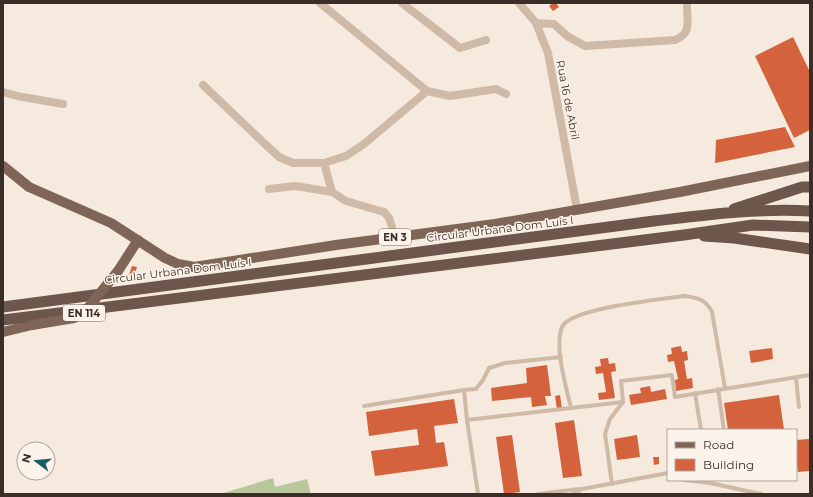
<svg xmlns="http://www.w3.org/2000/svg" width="813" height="497" font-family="Montserrat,sans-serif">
	<rect width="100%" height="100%" fill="#f5eadd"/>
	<path fill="#b7c69b" d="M273,478L275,487L307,479L311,494H220Z"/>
	<path fill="#d3623d" d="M553,3H556L559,7L553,11L549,6Z
		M793,37L810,72V130L794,138L755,56Z
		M785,127L795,147L715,163L716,140Z
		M132,266L137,267L134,276L129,275Z
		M681,346L682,352L687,351L688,360L684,361L687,379L692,378L693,388L676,391L675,380L678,379L674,361L668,362L667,355L672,354L671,348Z
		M772,348L773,359L751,363L749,351Z
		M608,358L609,364L615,363L616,371L611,372L615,398L599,400L598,393L606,392L603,373L596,374L595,367L601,366L600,359Z
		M547,365L551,396H545L547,405L532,407L531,397L492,401L491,388L527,383L526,368Z
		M650,386L651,392L665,389L667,399L631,405L629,395L641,393L640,388Z
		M560,395L562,409H557L555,396Z
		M779,395L784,430H728L724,403Z
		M454,399L458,423L434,426L436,443L444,442L448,466L375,476L371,451L419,445L417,429L369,436L366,412Z
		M574,420L582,476L563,478L555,423Z
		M512,435L520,492L504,494L496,437Z
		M637,435L640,457L617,460L614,439Z
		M809,439L810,471L798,472L796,460V440Z
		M653,457H659V464L654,465Z"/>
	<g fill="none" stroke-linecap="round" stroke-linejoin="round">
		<path stroke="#cfb9a7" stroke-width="4" d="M796,378L799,407
			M718,389L724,430
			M464,390L476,389L483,380L489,368L505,363L561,357
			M695,393L701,430
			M364,406L464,390L467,420L623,402L621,381L672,375L675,397L810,375
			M571,408C566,386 554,347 562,327C570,308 663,299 684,296C698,298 706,299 712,312L725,388
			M467,420L478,494
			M684,480L710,483L761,494
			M612,484L605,434L610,419L623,402
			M538,494L579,489
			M573,494L582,489L668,473"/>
		<path stroke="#cfb9a7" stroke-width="8" d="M320,3L427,91L450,96L496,89L506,94
			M402,3L460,48L486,40
			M519,3L536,23L548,53L577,209
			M536,23L554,24L567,36L585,46L675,40C692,33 687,22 687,6
			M203,85L265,144L279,157L293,163H324L346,156L364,144L427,91
			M3,92L17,96L63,104
			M324,163L332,192L346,201L384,212L389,218L392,227L393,238
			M269,189L295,186L332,192"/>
		<path stroke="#7e6558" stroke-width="10" d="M3,166L29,187L111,223L165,258L178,264L194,267L336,245L495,224L680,192L810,166
			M118,271L138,240
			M3,332L32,325"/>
		<path stroke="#6d564b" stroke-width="11" d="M734,209L802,187H810
			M704,236L734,238L810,249
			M3,307L654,221C706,215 758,208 810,211
			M3,320L684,235L753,225L810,227"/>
		<path stroke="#7e6558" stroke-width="10" d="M32,325L74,318L83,314L118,271"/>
	</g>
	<g text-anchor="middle" stroke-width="3" stroke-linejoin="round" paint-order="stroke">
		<g fill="#fcf4ea" stroke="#756962" stroke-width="1">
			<rect x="379" y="229" width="32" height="16" rx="3"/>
			<rect x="63" y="305" width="42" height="16" rx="3"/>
		</g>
		<g font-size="10" font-weight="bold" fill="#3b2e28">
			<text x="395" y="241">EN 3</text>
			<text x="84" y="317">EN 114</text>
		</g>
		<g font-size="11" fill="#3b2e28" stroke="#fcf4ea">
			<text transform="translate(568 100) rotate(79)" y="4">Rua 16 de Abril</text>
			<text transform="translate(500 229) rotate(-7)" y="4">Circular Urbana Dom Luís I</text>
			<text transform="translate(178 271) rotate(-7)" y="4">Circular Urbana Dom Luís I</text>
		</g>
	</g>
	<rect width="813" height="497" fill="none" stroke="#3b2e28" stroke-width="8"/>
	<rect x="667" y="429" width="130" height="52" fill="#fcf4ea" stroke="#afa59c"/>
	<rect x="675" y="442" width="20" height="6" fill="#7e6558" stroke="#afa59c"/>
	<text x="703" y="449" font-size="12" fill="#3b2e28">Road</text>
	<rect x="675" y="459" width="20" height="12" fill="#d3623d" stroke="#afa59c"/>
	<text x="703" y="469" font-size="12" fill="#3b2e28">Building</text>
	<g transform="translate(36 461) rotate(286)"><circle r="19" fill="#fcf4ea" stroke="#afa59c"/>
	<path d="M0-3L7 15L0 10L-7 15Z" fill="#195c61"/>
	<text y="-6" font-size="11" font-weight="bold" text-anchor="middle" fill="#3b2e28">N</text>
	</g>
</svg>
